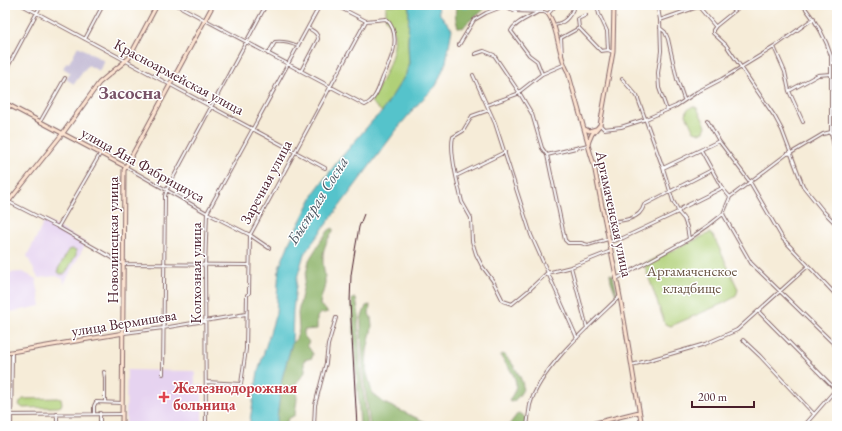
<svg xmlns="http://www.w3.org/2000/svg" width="842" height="431" font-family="'EB Garamond',serif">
	<rect width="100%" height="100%" fill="#fff"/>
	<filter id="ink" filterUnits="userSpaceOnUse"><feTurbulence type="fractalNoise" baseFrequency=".025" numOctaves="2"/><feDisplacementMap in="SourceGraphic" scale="8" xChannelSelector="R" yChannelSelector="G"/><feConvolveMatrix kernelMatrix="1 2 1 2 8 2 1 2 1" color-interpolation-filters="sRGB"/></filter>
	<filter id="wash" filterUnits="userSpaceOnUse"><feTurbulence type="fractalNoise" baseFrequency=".012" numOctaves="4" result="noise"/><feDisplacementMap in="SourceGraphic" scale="16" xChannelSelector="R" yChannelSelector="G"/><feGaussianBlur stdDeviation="0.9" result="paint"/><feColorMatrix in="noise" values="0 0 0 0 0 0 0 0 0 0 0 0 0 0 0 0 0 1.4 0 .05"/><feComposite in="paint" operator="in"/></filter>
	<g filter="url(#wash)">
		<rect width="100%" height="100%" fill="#f6ecd8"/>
		<path fill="#e6d3f0" d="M45,220L86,243L64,284L63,279L56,276L38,278L27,256Z
			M23,272L36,279L41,306L5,313V273Z
			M127,370L195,371V385H202V426H126Z"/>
		<path fill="#c8c0d8" d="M78,46L104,61L99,71L88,65L74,84L66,79L71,73L63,68L67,62L69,63Z"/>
		<path fill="#b0d078" stroke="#7d7852" d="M386,5H409L408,44L409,63L406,74L382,112L371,102C381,81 408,39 386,19Z
			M693,106L697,108L706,126L704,131L700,133L694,131L686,115L687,110Z
			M710,233L714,237L738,289L737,293L735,297L724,303L671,326L665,324L644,264Z
			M72,249L76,250V255L65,274H60L58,272V269L69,250Z
			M58,398L61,399L62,403L61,406L58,407L23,408L19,405L20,402L23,399Z"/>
		<path fill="#8cb268" stroke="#6b684a" d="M456,5H487C481,16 469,18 463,28L458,27C455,19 455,13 456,5Z
			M333,228V231C329,237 323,248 323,256C322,266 326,275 325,284C324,292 320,297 320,305L328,312L320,314L317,317V329L304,330V336L309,342L307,345L313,354L312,358L304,360C303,364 306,368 305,372C302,378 297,380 295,386C294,391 297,393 297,398C297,404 295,409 295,415L288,419L285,426H276L282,378L292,343L296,339L299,329L298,313L309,260L322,239L329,230Z
			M610,274L613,275L617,294L616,295L611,281Z
			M355,298L356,299L359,316L358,324L361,376L368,426H360L352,303V299Z
			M370,305L369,314L371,317L372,327L367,351L366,369L372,393L384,403L434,426H370L363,374L361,328V319L366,306Z
			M502,354C509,356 524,380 523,388C522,393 517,398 514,401L510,402L509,401C511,397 514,393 515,389C519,376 505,365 500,355Z
			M518,413C525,414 526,419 526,426H508Z"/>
		<path fill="#55c3cb" stroke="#50717b" d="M409,5H438L439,13L452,29L446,62L436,86L419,103L401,124L304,254L297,278L293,311L292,343L282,378L276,426H249L258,372L276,313L279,268L290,241L316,190L338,161L373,120L382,112L406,74L409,63L408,44Z"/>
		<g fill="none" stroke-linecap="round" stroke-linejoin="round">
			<path stroke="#55c3cb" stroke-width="3.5" d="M459,5L465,7L471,5"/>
		</g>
	</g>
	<g filter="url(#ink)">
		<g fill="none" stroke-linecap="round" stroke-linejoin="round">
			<defs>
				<path id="street" d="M22,5L325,168
					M177,5L365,105C376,100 379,87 383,77C391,60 403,35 386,19L366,21L335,5
					M597,5L599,14L607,31L608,50L613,52
					M742,5L716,26L713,30V33L726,45L775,117L782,130L803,186L824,212L837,225
					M803,5C815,20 826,38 831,56V132L835,151L837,153
					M504,6L516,11L544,12L548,14L556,5
					M699,7L715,26
					M658,8L660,20
					M538,12C530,17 515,22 511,31L529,55L537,61L542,74
					M586,15L578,19L579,28L601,51L608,50
					M554,25C564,23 569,18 573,9
					M660,28L665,32L668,39L677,79L684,99
					M85,39L103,5
					M459,45L474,20L486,13L504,6
					M268,54L275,42C282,41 291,43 298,46
					M475,54L484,51L494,55L519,92L532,114L542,148L547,155L565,240L568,243H581L588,245L608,239
					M562,55L561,38L579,28
					M301,71L318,39C318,33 313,31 308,28
					M5,72L41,5
					M473,75L495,123L531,235L577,338
					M622,79L637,96L663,168L673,201L677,208L678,212L684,219L687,227L689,239
					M789,91L818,75L831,74
					M519,92L542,74L563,65
					M487,105L520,93
					M667,110L659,88L658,73L661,51L660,20L703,5
					M707,120L719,141L750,182L783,239L837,296
					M40,122L65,78
					M803,122L789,91L785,72L774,47L814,18
					M600,125L604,129L621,127L646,119L676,106L697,92L722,79L774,47
					M701,150L722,188L730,197
					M505,152L456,176L462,202L471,218L472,241L476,254L482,266L493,281L503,301L512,304L529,290L547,273L571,267L611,251
					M547,155L588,145
					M126,167L207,213L250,235L269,248
					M663,168L719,141
					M456,176C454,165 450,148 453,137L463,131L472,116L489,110
					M5,200L58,227L123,264L249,265
					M723,214L751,263L837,347
					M605,222C619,221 640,221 644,205L712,170
					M58,227L100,154
					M609,242L623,238L678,212L682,208L722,188
					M571,267L587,328
					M616,279L689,239L709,225L723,214L730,197L787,154L791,153L823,134L831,132
					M759,312L837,391
					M124,333L163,328L246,314
					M743,340L760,356L814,414
					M632,365L705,344L737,330L808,266
					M104,372L105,378V402
					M163,374L165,196L167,189L266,5
					M206,382L241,384L246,349L247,295L249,293L250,235L366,21
					M94,413V406L96,402L122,403
					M100,413V426
					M5,415L122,414
					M11,426L12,352
					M57,426V414
					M206,426L205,265L207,213L320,5
					M314,426L315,405L326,363L328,345L336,318
					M527,426C528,419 529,411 530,405C540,368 592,323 619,297
					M804,426L837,388"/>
				<path id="secondary" d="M614,5L613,52L600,125L592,134L589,141L588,145L594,165C602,209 612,253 620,297C628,340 634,383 642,426
					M548,14C558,26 558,56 568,72L588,143
					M5,103L126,167
					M585,129L589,131L596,129
					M5,206L63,133L99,83L129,58L157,5
					M5,353L124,333
					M122,426L124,170L213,5
					M583,426L639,412"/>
			</defs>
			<use href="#street" stroke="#866768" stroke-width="4"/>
			<use href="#secondary" stroke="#866768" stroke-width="5"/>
			<use href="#street" stroke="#fff" stroke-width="2"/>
			<use href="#secondary" stroke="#fde4d1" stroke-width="3"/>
			<path stroke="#4a1f2b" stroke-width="1" d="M357,426L350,302L351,275L355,250L359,227L364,214"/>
		</g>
	</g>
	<path fill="#e0444e" stroke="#fff" stroke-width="1.5" d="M162 391h4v4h4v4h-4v4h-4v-4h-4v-4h4z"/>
	<g text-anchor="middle" stroke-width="3" stroke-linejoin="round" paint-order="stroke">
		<g font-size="15" fill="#4a1f2b" stroke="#fff">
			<text transform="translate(179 77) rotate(28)" y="5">Красноармейская улица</text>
			<text transform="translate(143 165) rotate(29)" y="5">улица Яна Фабрициуса</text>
			<text transform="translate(266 182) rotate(-62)" y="5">Заречная улица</text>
			<text transform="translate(614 214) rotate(78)" y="5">Аргамаченская улица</text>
			<text transform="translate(113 240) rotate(-90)" y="5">Новолипецкая улица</text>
			<text transform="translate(196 273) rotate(-90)" y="5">Колхозная улица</text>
			<text transform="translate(124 323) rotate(-9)" y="5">улица Вермишева</text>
		</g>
		<g font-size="15" fill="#695442" stroke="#fff">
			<text x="692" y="276">Аргамаченское<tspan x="692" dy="17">кладбище</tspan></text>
		</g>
		<g font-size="15" font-weight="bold" fill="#be3a42" stroke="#fff" text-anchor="start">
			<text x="173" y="393">Железнодорожная<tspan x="173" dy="17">больница</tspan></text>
		</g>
		<g font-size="16" font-style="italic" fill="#4e5863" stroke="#fff">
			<text transform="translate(317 200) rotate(-58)" y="6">Быстрая Сосна</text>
		</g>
		<g font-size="19" font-weight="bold" fill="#795368" stroke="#fff">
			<text x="130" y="99">Засосна</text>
		</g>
	</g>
	<rect width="842" height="431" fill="none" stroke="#fff" stroke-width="20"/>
	<path d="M692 401v6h62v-6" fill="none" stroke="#4a1f2b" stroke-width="2"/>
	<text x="698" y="401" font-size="12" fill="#4a1f2b" stroke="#ffffff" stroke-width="3" paint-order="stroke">200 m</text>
</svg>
